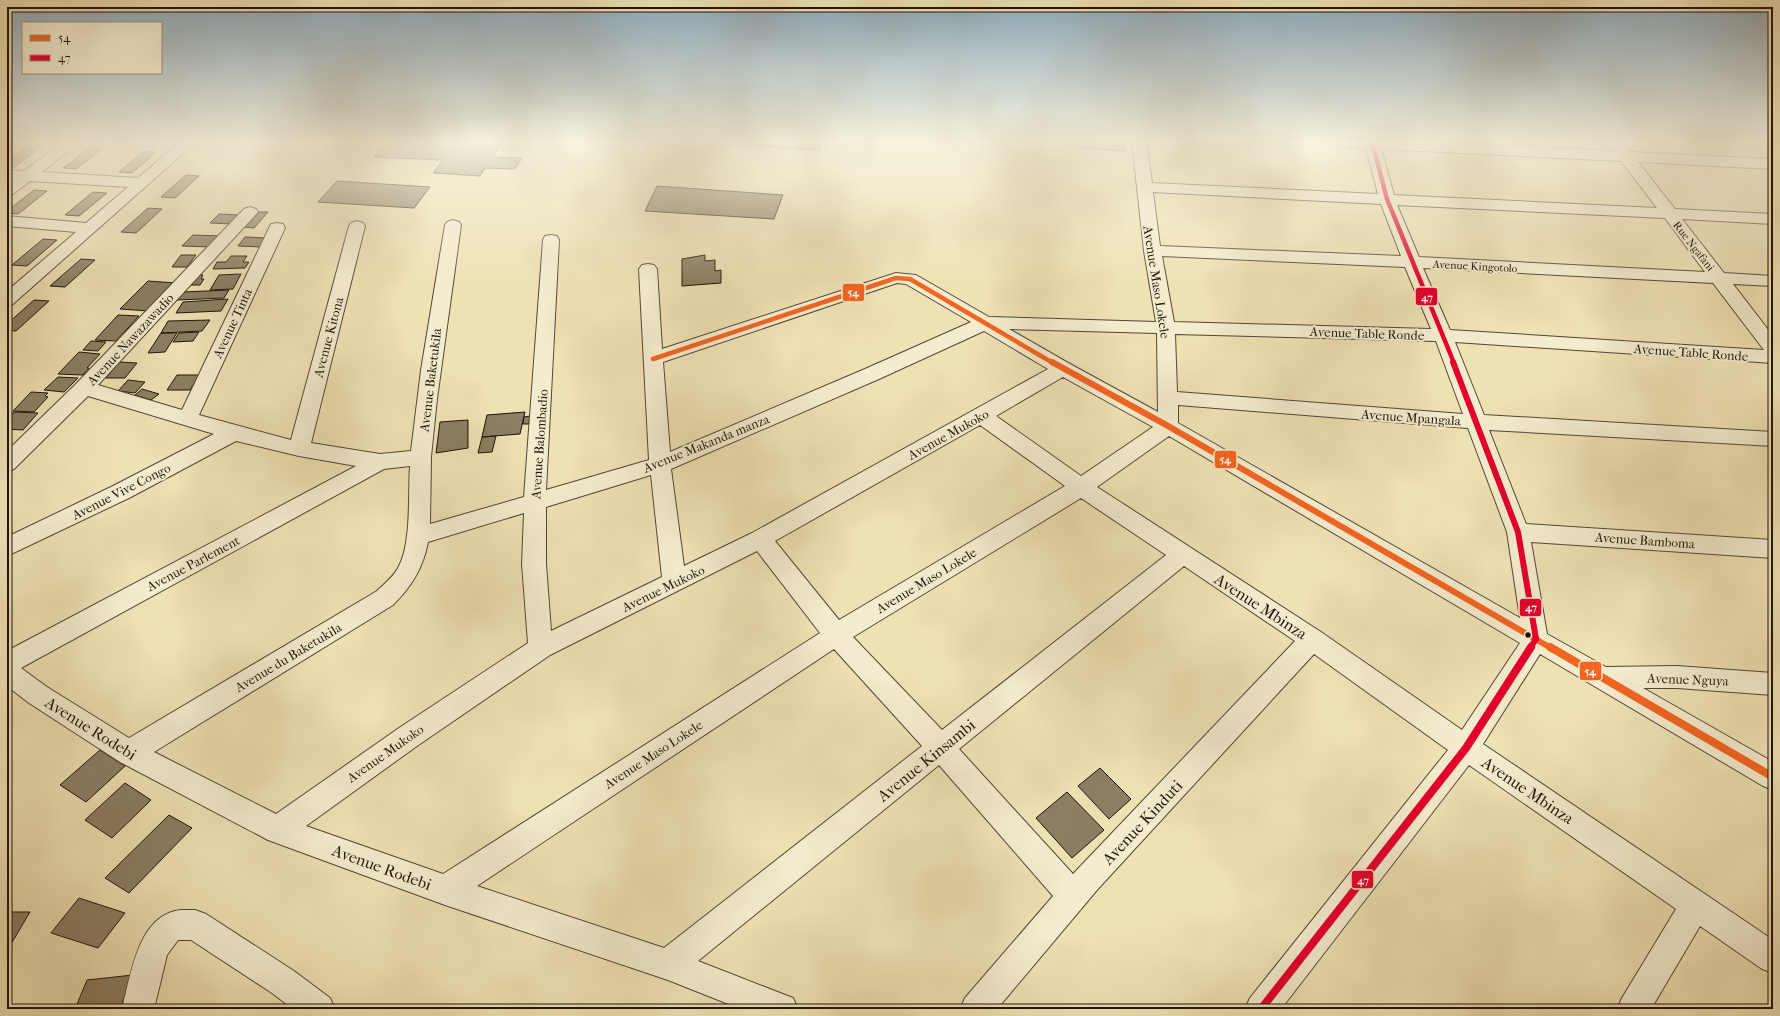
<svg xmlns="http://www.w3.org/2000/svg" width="1780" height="1016" font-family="'IM FELL French Canon',serif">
	<rect width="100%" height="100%" fill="#eee1b4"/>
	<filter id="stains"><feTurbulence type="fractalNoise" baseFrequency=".005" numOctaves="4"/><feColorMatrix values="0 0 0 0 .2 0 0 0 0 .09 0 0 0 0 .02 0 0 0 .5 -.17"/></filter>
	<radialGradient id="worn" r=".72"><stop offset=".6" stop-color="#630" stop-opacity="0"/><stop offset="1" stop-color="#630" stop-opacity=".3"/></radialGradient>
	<path fill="#8b7e62" stroke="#1f1309" d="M386,142H502L493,157L522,158L515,169L485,168L480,176L433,173L443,160L374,157Z
		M676,142H822L820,150Z
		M1077,142H1124V151L1077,148Z
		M29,145L42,146L14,167L7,166V161Z
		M90,148H103L76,169L63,168Z
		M144,151L156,152L132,173L119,172Z
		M186,175L199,176L175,198L161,197Z
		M337,181L430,187L414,208L318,202Z
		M657,186L783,195L774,219L645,211Z
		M34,190L47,191L18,214L7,213V211Z
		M93,192L107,193L79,216L65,215Z
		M148,208L162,209L136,233L121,232Z
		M256,212H268L254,228L242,227Z
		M219,214L240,215L231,224L210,223Z
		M193,235L222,236L211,247L182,246Z
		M245,237L268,238L261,247L238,246Z
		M43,239L57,240L27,266L12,265Z
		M181,255H196L187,267H172Z
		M705,255V261L715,260V271L721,270V283L682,286V259Z
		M231,256H247L243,262H249L245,268L213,269L217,262H226Z
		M81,259L95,260L65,287L50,286Z
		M241,274L233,289L210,290L219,275Z
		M195,275H203L201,279H204L200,285H188Z
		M148,281L176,283L149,311L120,309Z
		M229,290L224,298L177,300L183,292Z
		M228,299L221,311L176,313L183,302Z
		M34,300L49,301L16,331L7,330V324Z
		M118,315L139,316L116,341L95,340Z
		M210,320L202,331L161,333L168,321Z
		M199,332L193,341L173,342L179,333Z
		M161,333H177L165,352L148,353Z
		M91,341L106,342L98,351L83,350Z
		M79,352L100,354L87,368H89L83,375L58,374Z
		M119,362L137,363L125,378H106Z
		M177,375H200L190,390H167Z
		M58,377L78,378L64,392L44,390Z
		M128,380L145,382L135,393L118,391Z
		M142,389L159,394L151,400L135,395Z
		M31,392L48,393L45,396L48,397L34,412L13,411Z
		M14,412L38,413L23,430L7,429V420Z
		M525,412L520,434L482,437L487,415Z
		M530,416L529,424H523L524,417Z
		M468,420V448L436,453L440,422Z
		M496,436L492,452L478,453L482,437Z
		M100,750L125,766L86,802L60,785Z
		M1100,768L1131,799L1109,819L1078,786Z
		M125,783L151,800L112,838L85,820Z
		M1067,792L1104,830L1072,858L1036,818Z
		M169,815L192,828L129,893L105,878Z
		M79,898L125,913L98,948L51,933Z
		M7,912H30L11,944H7Z
		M133,975L120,1009H75L87,980Z"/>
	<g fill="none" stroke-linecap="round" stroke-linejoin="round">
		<defs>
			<path id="minor" d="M63,142H80L42,172L138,178L180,142H196L13,304L7,306V291L76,232L7,226V216L86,223L128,187L30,181L13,194L7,196V184L12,180H7V170L24,171Z
				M1132,142H1146L1152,183L1378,194L1366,148L1328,146L1323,145L1321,142H1437L1614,151L1616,147C1623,145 1626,146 1630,152L1773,159V169L1638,162L1675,209L1773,214V224L1682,219L1724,273L1773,276V286L1733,284L1773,336V363L1455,342L1484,415L1773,432V446L1489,430L1526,524L1773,540V558L1531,542L1547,634L1606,667L1677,666L1773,673V695L1677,688H1643L1773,762V790L1763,786L1540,654L1483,744L1773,940V973L1762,969L1700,926L1651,1009H1617L1622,998L1676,909L1469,765L1281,1009H1245L1250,998L1448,750L1314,654L1097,890L997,1009H960L965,998L1053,896L939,765L698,961L793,998L798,1009H741L668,980L445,905L268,840L120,762L29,703L7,686V651L356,466L299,456L236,441L129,498L7,556V537L113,486L214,434L88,396L14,469L7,472V451L77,383L244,209L250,207L256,209L258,212L98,385L182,410L269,228L271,224L277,223L283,224L285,228L199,415L291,440L349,226L351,223L357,221L363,223L365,226L311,443L380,454L411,451L421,370L445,225L447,222L453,220L459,222L461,225L437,399L431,457L430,524L524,497L543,240L545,236L551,235L557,236L559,240L546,490L649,460L639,269L642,265L648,264L654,265L657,269L662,349L896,273L916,275L989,317L1156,322L1144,251ZM1381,149L1621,161L1657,208L1394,195ZM1153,192L1381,204L1401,256L1160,246ZM1397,205L1665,218L1705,272L1419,257ZM1162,256L1405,267L1431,329L1174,322ZM1423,268L1713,283L1764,350L1450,330ZM897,283L906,284L971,322L865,369L670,452L663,362ZM1009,329L1157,333L1158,412L1070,364ZM984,331L1048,369L752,533L684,566L671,469L879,379ZM1175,334L1436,341L1463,414L1177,392ZM1063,377L1153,427L1081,476L996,416ZM1178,405L1468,428L1507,532L1520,618L1178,423ZM980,425L1065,486L839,620L775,541ZM1169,436L1520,643L1462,730L1321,632L1097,487ZM410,466C408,494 412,544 398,568C393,577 384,584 377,591L129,738L47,687L21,668L384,469ZM651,475L662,577L551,631L546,564V507ZM1081,498L1166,555L942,730L853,637ZM524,513L522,564L528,643L399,728L276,814L154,752L393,605C412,586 423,568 428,542ZM757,551L820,633L443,874L306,826L417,746L550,655ZM1184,566L1295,641L1073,874L959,749ZM834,649L922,746L664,948L477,886Z
				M1763,142H1773V150L1768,149Z
				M181,910H195L206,914L294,971L330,998L335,1009H293L272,993L191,940H178L167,955L154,1009H122C131,975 138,914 181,910Z"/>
		</defs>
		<use href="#minor" stroke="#534634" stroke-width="2"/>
		<use href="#minor" fill="#f4ecce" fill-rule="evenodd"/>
		<defs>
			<path id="bus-1-far2" d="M653,359L896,278L910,279L1053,363"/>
			<path id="bus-1-far1" d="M1052,362L1168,426L1551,648"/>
			<path id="bus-1" d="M1550,647L1773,777"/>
			<path id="bus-2-far2" d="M1372,142L1387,199L1454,363"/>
			<path id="bus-2-far1" d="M1453,362L1518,532L1536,639L1530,648"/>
			<path id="bus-2" d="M1261,1009L1466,748L1531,647"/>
		</defs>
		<use href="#bus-1-far2" stroke="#f4ecce" stroke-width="7"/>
		<use href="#bus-1-far1" stroke="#f4ecce" stroke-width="9"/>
		<use href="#bus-1" stroke="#f4ecce" stroke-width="10"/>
		<use href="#bus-2-far2" stroke="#f4ecce" stroke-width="7"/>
		<use href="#bus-2-far1" stroke="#f4ecce" stroke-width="9"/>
		<use href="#bus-2" stroke="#f4ecce" stroke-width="10"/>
		<use href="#bus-1-far2" stroke="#f26522" stroke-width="4.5"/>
		<use href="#bus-1-far1" stroke="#f26522" stroke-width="6"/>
		<use href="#bus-1" stroke="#f26522" stroke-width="8"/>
		<use href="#bus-2-far2" stroke="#e4002b" stroke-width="4.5"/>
		<use href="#bus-2-far1" stroke="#e4002b" stroke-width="6"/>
		<use href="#bus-2" stroke="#e4002b" stroke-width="8"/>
	</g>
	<linearGradient id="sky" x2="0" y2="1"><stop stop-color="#8eaabc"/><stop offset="0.5" stop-color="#f7f2dd"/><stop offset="1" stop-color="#f7f2dd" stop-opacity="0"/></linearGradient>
	<rect width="1780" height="284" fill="url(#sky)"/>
	<circle fill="#1f1309" stroke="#f4ecce" stroke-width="1.5" cx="1528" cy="635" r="3.5"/>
	<g text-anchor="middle" stroke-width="4" stroke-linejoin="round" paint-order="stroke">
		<g font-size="11" fill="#1f1309" stroke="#f4ecce">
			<text transform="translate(1694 246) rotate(52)" y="4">Rue Ngafani</text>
			<text transform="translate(1475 266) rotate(3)" y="4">Avenue Kingotolo</text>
		</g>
		<g font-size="13" fill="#1f1309" stroke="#f4ecce">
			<text transform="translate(1157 282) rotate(81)" y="5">Avenue Maso Lokele</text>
			<text transform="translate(232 323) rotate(-65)" y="5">Avenue Tinta</text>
			<text transform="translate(1367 333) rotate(2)" y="5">Avenue Table Ronde</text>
			<text transform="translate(328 337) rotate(-75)" y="5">Avenue Kitona</text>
			<text transform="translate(130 339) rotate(-47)" y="5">Avenue Nawazawadio</text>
			<text transform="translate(1691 352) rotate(4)" y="5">Avenue Table Ronde</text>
			<text transform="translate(430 380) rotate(-83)" y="5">Avenue Baketukila</text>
			<text transform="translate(1411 417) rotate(4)" y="5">Avenue Mpangala</text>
			<text transform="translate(948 434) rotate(-29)" y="5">Avenue Mukoko</text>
			<text transform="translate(706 443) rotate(-22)" y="5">Avenue Makanda manza</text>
			<text transform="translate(539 444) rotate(-86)" y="5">Avenue Balombadio</text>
			<text transform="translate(121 491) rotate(-27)" y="5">Avenue Vive Congo</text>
			<text transform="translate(1645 540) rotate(4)" y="5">Avenue Bamboma</text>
			<text transform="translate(193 563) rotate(-28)" y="5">Avenue Parlement</text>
			<text transform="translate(926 580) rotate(-31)" y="5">Avenue Maso Lokele</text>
			<text transform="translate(663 588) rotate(-26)" y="5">Avenue Mukoko</text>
			<text transform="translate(288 657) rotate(-31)" y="5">Avenue du Baketukila</text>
			<text transform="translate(1688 679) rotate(2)" y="5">Avenue Nguya</text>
			<text transform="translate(385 753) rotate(-35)" y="5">Avenue Mukoko</text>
			<text transform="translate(653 754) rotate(-33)" y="5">Avenue Maso Lokele</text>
		</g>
		<g font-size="16" fill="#1f1309" stroke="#f4ecce">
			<text transform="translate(1261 606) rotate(33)" y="6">Avenue Mbinza</text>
			<text transform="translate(91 728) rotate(32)" y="6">Avenue Rodebi</text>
			<text transform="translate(926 760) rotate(-39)" y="6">Avenue Kinsambi</text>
			<text transform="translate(1528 790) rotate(34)" y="6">Avenue Mbinza</text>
			<text transform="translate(1142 822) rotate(-47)" y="6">Avenue Kinduti</text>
			<text transform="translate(382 867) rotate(20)" y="6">Avenue Rodebi</text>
		</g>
	</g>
	<g stroke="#f4ecce" stroke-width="1.5">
		<rect x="842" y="283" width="23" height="19" rx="4" fill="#f26522"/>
		<rect x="1415" y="287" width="23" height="19" rx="4" fill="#e4002b"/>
		<rect x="1214" y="450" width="23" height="19" rx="4" fill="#f26522"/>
		<rect x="1519" y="598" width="23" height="19" rx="4" fill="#e4002b"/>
		<rect x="1579" y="661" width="23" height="20" rx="4" fill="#f26522"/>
		<rect x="1351" y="870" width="23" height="19" rx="4" fill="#e4002b"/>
	</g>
	<g font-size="11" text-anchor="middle" font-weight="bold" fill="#fff">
		<text x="853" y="296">54</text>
		<text x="1427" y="301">47</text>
		<text x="1225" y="463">54</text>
		<text x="1531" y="611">47</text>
		<text x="1590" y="675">54</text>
		<text x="1363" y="884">47</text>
	</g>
	<rect width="1780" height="1016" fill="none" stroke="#eee1b4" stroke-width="24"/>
	<rect x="8" y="8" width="1764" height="1000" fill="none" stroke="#1f1309" stroke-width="2"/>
	<rect x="12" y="12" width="1756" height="992" fill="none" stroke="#1f1309"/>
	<rect x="22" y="22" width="140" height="52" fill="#f4ecce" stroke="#9f957f"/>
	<rect x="30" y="35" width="20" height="6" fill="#f26522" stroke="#9f957f"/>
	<text x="58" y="42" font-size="12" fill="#1f1309">54</text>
	<rect x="30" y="55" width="20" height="6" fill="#e4002b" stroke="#9f957f"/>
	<text x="58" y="62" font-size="12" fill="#1f1309">47</text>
	<rect width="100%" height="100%" filter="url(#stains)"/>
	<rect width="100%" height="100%" fill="url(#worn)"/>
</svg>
